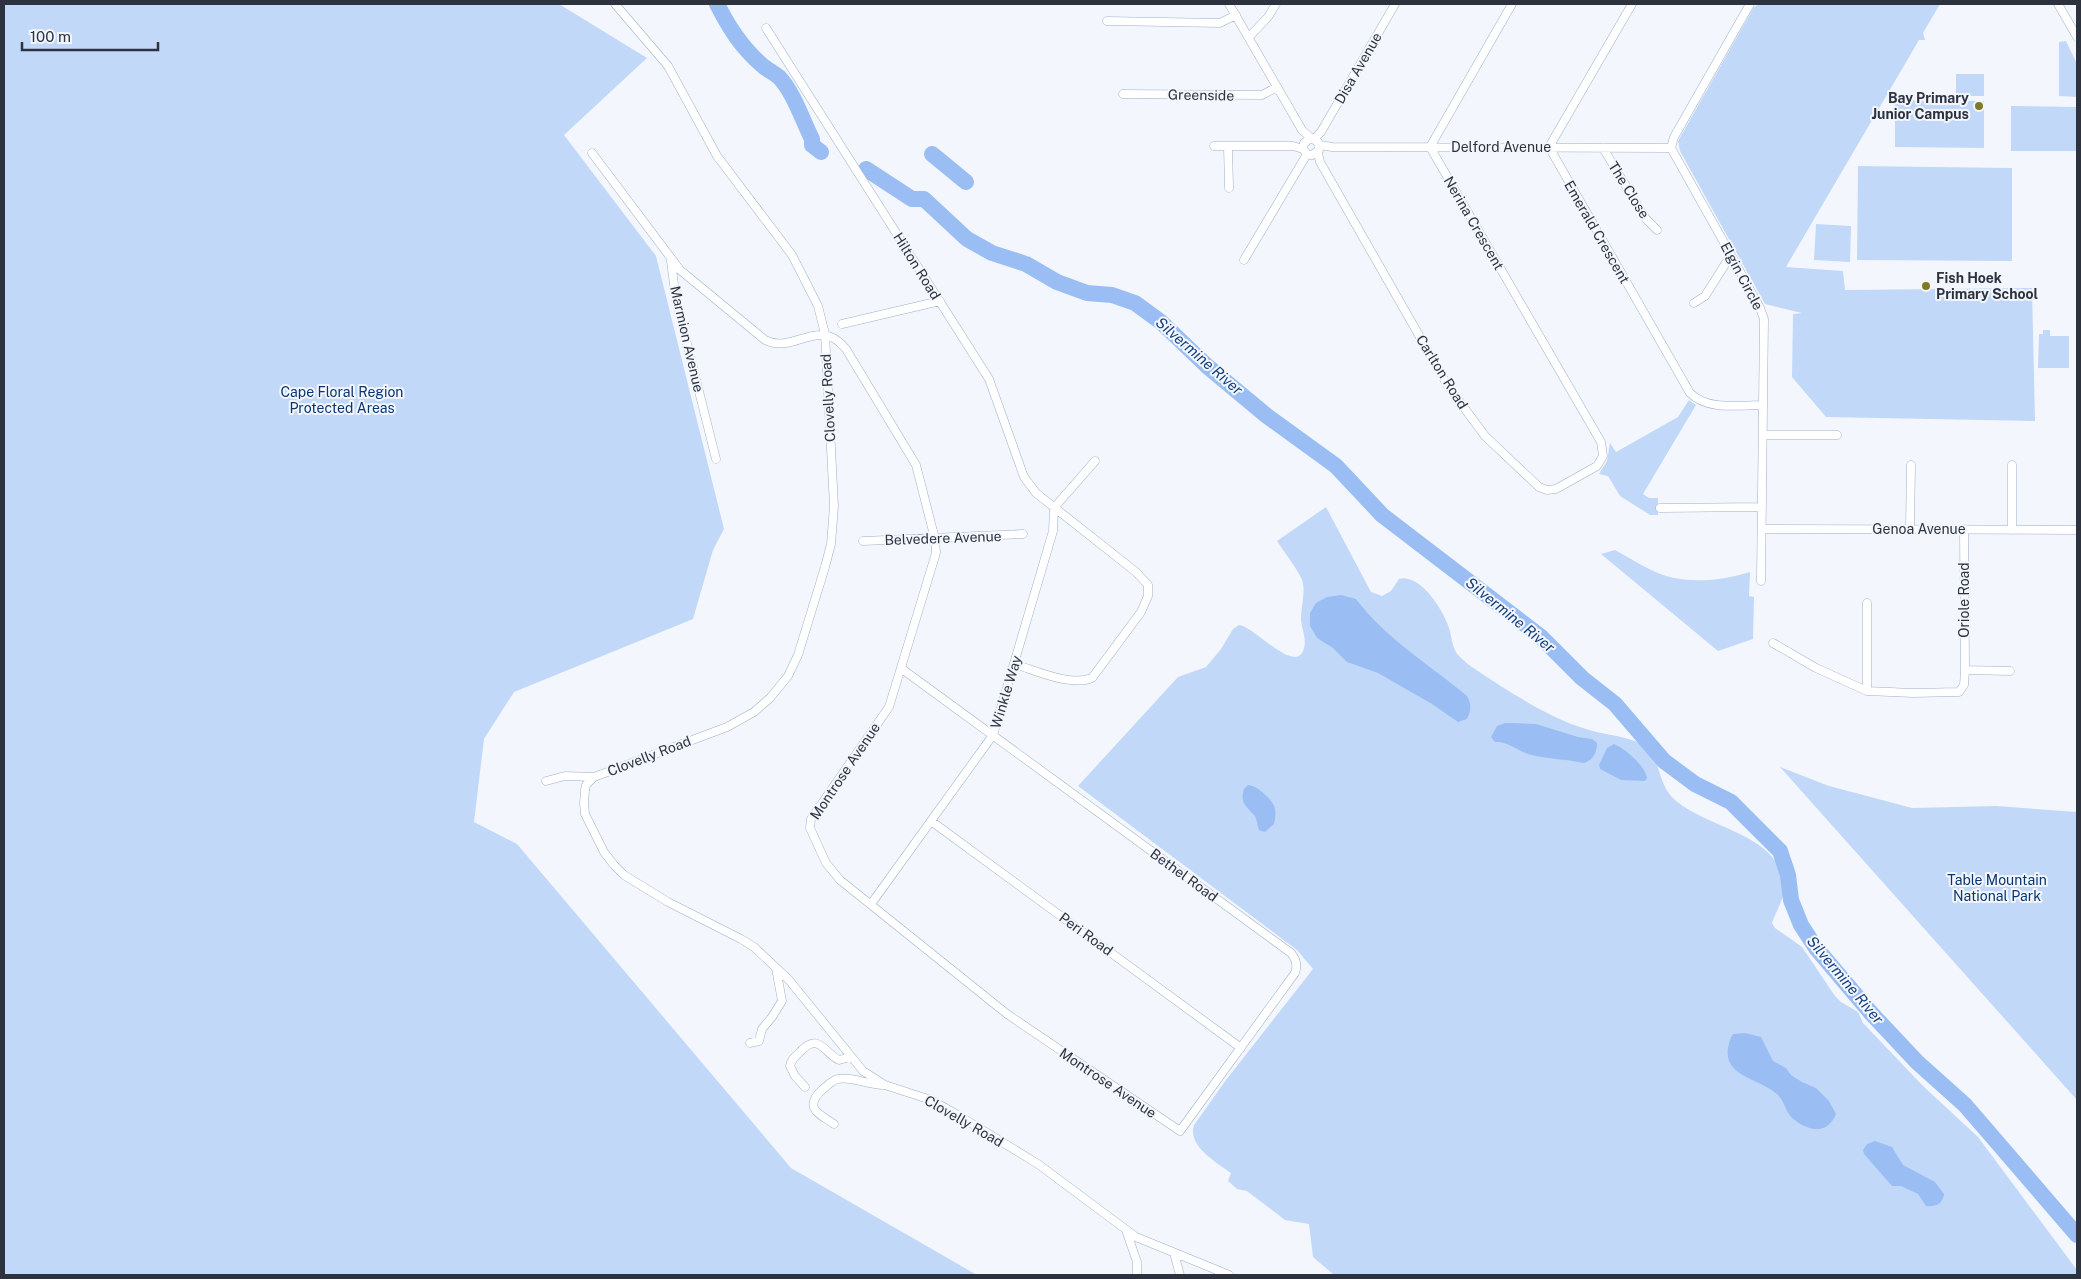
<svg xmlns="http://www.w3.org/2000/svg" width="2081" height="1279" font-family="'Public Sans',sans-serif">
	<rect width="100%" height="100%" fill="#f3f7fd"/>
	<path fill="#c2d8f8" d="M4,4H559L647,58L564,135L656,256L724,529L713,550L693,619L514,692L484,739L474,822L517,844L791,1168L977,1275H4Z
		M1759,4H1940L1923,33L1925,40H1919L1786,267L1843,271L1845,290L2032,288L2035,421L1826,417L1792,377L1793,314L1802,313L1765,304L1680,151L1678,141L1754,7Z
		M2066,41L2077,64V97L2059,96V42Z
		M1956,74H1984V96H1956Z
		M1895,100L1984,101V148L1895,147Z
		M2011,106L2077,107V151H2011Z
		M1858,166L2012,168V261L1857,260Z
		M1816,224L1851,226L1850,262L1814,260Z
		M2043,330H2050V336H2069V368H2038L2039,334H2043Z
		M1689,400L1696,405L1643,494L1649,498H1658V515H1650L1620,496L1608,476L1599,474L1607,461L1610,443L1616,452L1678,417Z
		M1326,507L1371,592L1382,596L1391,591L1399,579C1420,573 1444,611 1449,628C1452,637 1452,649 1459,656C1468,666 1488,677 1499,685C1525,701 1554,719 1583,728C1602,735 1623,735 1642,744C1659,753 1658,782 1671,796C1702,829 1782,832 1784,887C1784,900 1776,911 1772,923L1775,928L1802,947L1835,996L1841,1002L1858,1012L1863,1023L1923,1086L1978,1137L2077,1270V1275H1334L1313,1257L1309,1224L1285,1220L1247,1191L1237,1189L1228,1181L1231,1173C1217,1163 1187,1146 1194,1125L1226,1080L1313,969L1297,950L1078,786L1178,677L1206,667L1221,649L1233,629L1239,625C1254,626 1297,677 1304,648C1307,638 1301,628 1301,618C1301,606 1306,591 1302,580C1297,568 1284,552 1277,541Z
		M1615,550C1630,558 1650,571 1666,576C1694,584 1724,580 1750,572L1749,596L1754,597L1753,639L1718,651L1601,554Z
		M1780,767L1829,786L1912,808L1996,806L2077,812V1100Z"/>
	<path fill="#9abef4" d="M1341,595L1356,599C1386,639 1429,664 1467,696C1472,705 1471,710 1467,719L1458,722L1432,704L1378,673L1347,662L1333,648L1317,638L1310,626V613L1316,603L1327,597Z
		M1513,723L1536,724L1578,737L1592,739L1597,743C1597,753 1593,760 1584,763C1565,759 1546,759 1528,754C1517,750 1507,741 1495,742L1491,737L1497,726L1505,723Z
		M1614,744C1626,749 1645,766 1647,778L1645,781L1621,780L1600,769L1599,765L1607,748Z
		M1248,785C1255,786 1257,788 1262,792C1274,802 1278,808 1274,824L1265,832L1259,830C1257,825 1257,817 1253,814C1245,805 1240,802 1244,789Z
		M1745,1033L1761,1037L1773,1061L1786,1068L1791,1075L1802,1082L1816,1088L1829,1101L1836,1114C1827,1136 1807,1131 1792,1118C1786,1112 1784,1101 1778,1095C1762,1079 1723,1077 1728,1048C1729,1043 1730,1038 1733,1034Z
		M1875,1141L1892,1147L1903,1165L1935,1182L1944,1194C1943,1204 1935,1207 1926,1206L1918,1194L1901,1186H1892L1864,1154L1863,1150L1867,1144Z"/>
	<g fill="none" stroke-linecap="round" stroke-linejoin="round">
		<path stroke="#9abef4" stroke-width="16" d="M717,4C729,28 742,48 763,66C768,70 774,73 779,77C794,93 802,119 812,139V145L821,152
			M932,154L966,182
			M866,169L912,199H924L967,239L992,253L1026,264L1057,282L1087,293L1112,295L1135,303L1161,322L1207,366L1267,416L1336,466L1382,515L1540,636L1582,678L1615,704L1664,761L1695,784L1731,802L1780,851L1788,875L1791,900L1801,925L1816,948L1871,1013L1917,1062L1965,1105L2077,1235"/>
		<defs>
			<path id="minor" d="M615,4L668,66L717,156L792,255L818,306L825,334L834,506L831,544L825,567L798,655L788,676L770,698L754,712L727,727L594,777L586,785L585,790L584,803L585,814L604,852L614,865L624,875L668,902L741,939L754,947L789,980L863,1071L885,1085L931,1100L956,1114L1038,1164L1136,1237L1229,1275
				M1229,4L1302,130L1311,138L1318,142L1319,150L1312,155L1307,154L1303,149L1304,143L1311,138
				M1632,4L1549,147L1690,393C1708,411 1740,405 1763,405
				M1750,4L1674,137L1671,148L1731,255L1760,308L1764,319L1761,581
				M2058,4L2077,37
				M1107,21L1220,23L1236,15
				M766,28L989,379L1024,477L1036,493L1136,572L1148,585V596L1141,612L1092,678C1070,687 1035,670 1014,664
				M1249,37L1268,17L1276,4
				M1123,94L1262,95L1277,87
				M1314,139L1321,132L1395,4
				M1320,145L1332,147L1671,148
				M1214,146H1293L1303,149
				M1228,146L1229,188
				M1603,148L1646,219L1657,230
				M592,153L680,270L765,340C794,355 819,315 846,349L916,465L935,539L936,553L889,707L811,819L810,828L826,863L840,880L1007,1014L1180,1131L1295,973C1298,965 1296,959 1291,953L902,669
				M1318,153L1320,162L1448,386L1485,436L1539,487L1547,490L1556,489L1597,466L1603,456L1601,442L1430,147L1512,4
				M1244,260L1307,154
				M671,261L676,300L716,459
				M1694,303L1705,296L1731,255
				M842,324L940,301
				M1763,435H1837
				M2012,465V530
				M1660,508L1762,507
				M1762,529L2077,530
				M1910,529L1911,465
				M863,541L1023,534
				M1867,603V691
				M1773,643L1816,668L1867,691L1913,693L1959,692L1964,685L1965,670L1964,529
				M1965,670L2010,671
				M546,781L565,776L594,777
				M931,821L1241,1048
				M871,904L993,735L1053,531L1054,508L1095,461
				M750,1043L759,1041L762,1029L772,1017L782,1001L776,968
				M805,1087L795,1076L790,1066C791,1059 797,1055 802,1050C820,1033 824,1053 839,1060L850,1057
				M834,1124C819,1114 803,1108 822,1090C827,1086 832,1080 838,1079C852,1076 870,1086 885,1085
				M1126,1230L1137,1262V1275
				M1174,1253L1180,1275"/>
		</defs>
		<use href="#minor" stroke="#9dafcc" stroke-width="9"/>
		<use href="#minor" stroke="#fff" stroke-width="8"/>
	</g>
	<g fill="#7d7c24" stroke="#f3f7fd" stroke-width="2">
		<circle cx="1979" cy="106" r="5"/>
		<circle cx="1926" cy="286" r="5"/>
	</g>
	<g text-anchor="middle" stroke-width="4" stroke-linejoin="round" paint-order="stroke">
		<g font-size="14" fill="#2c333f" stroke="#f3f7fd">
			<text transform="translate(1358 68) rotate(-60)" y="5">Disa Avenue</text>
			<text transform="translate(1201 95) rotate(1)" y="5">Greenside</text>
			<text x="1501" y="152">Delford Avenue</text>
			<text transform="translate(1629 190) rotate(58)" y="5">The Close</text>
			<text transform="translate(1474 223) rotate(60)" y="5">Nerina Crescent</text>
			<text transform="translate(1597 232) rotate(60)" y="5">Emerald Crescent</text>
			<text transform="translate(917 266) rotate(58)" y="5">Hilton Road</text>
			<text transform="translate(1742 276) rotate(62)" y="5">Elgin Circle</text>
			<text transform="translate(687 339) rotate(77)" y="5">Marmion Avenue</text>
			<text transform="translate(1442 372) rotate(58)" y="5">Carlton Road</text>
			<text transform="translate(828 398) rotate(-93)" y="5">Clovelly Road</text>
			<text x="1919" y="534">Genoa Avenue</text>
			<text transform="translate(943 538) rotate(-2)" y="5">Belvedere Avenue</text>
			<text transform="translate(1964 600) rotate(-90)" y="5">Oriole Road</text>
			<text transform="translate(1006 692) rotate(-73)" y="5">Winkle Way</text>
			<text transform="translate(649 756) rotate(-21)" y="5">Clovelly Road</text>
			<text transform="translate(845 771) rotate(-56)" y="5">Montrose Avenue</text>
			<text transform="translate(1184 875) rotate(36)" y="5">Bethel Road</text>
			<text transform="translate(1086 934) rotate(36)" y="5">Peri Road</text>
			<text transform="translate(1108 1083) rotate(34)" y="5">Montrose Avenue</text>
			<text transform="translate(964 1121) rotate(30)" y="5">Clovelly Road</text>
		</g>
		<g font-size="14" font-weight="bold" fill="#2c333f" stroke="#f3f7fd" text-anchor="end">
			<text x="1969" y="103">Bay Primary<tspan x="1969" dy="16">Junior Campus</tspan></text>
			<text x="1936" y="283" text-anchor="start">Fish Hoek<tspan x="1936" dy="16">Primary School</tspan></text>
		</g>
		<g font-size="14" fill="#093573" stroke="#f3f7fd">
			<text x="342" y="397">Cape Floral Region<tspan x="342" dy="16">Protected Areas</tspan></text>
			<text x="1997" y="885">Table Mountain<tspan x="1997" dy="16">National Park</tspan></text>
		</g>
		<g font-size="15" font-style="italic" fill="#143f7e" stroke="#f3f7fd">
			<text transform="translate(1199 356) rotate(41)" y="5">Silvermine River</text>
			<text transform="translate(1510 615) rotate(39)" y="5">Silvermine River</text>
			<text transform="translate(1845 980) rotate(50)" y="5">Silvermine River</text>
		</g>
	</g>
	<rect width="2081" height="1279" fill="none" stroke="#2c333f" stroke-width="10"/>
	<path d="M22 42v8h136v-8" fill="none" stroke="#2c333f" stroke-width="2.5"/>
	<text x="30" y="42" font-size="15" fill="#2c333f" stroke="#f3f7fd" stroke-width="4" paint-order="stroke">100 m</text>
</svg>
